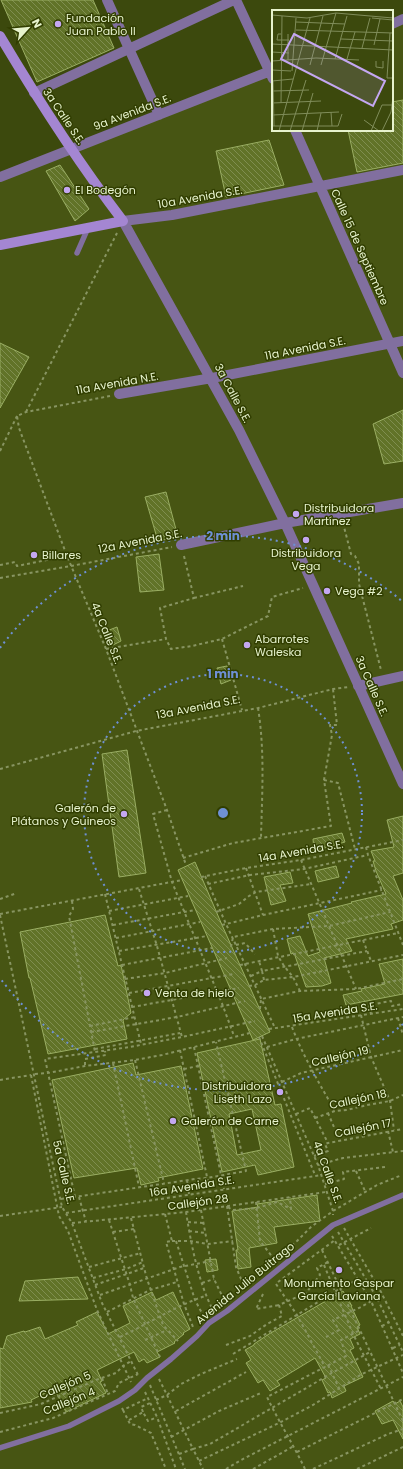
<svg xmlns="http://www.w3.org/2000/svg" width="403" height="1469" font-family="Poppins,sans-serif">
	<defs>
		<pattern id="building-back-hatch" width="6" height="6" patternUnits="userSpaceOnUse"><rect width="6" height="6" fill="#617328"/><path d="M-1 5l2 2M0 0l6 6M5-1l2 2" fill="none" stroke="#7f8e50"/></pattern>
	</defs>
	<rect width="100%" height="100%" fill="#3c490d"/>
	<path fill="#475513" d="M403,19V1469H0V177L273,70V130H392V24Z"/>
	<path fill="url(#building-back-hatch)" stroke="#9aae63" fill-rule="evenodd" d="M1,0H93L114,48L37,82Z
		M403,100V163L357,172L348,130H392V102Z
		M269,140L284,185L226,197L216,151Z
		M60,165L89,209L75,221L46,171Z
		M0,343L29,357L0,408Z
		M403,410V461L384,464L373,424Z
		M166,492L178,537L158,541L145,497Z
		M159,554L164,590L140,592L136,557Z
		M117,627L121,641L113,645L111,642L107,644L104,632Z
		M227,666L231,680L221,684L217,668Z
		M127,750L146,873L119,877L102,754Z
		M403,816V873L393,876L403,900V920L391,924L393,929L346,939L352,951L324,958L331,983L322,986L306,987L294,953L291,954L287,939L300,936L308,956L320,952L308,914L352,903L351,902L386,894L376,871L373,861H375L371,851L394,847L387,820Z
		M342,833L345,842L314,851L313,839Z
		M195,862L222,925L270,1032L253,1040L178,870Z
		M336,866L339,877L318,882L315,871Z
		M290,872L293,883L280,885L286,901L271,905L264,877Z
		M105,915L118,966L121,965L131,1013L123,1020L127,1039L48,1054L30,978H29L20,932Z
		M403,959V994L346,1005L343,995L362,991L361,989L385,984L379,964Z
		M260,1039L275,1105L281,1104L294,1167L258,1175L255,1165L222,1172L197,1053ZM252,1109L261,1150L237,1155L229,1114Z
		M133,1063L136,1075L181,1066L203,1169L158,1178L159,1181L141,1185L137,1168L74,1178L52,1080Z
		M317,1195L320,1221L274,1227L277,1243L249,1248L251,1267L238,1269L236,1250H238L232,1211L258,1207L257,1204Z
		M216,1259L218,1270L207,1272L205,1260Z
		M78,1277L88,1299L19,1301L25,1281Z
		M343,1291L352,1306H351L360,1325L357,1327L360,1334L350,1339L354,1348L350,1350L363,1377L344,1386L346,1391L332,1398L330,1392L328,1393L322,1380L326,1378L315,1358L277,1381L280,1385L270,1391L263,1380L258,1383L246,1363L251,1360L245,1350L254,1345V1344L269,1334Z
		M152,1292L156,1300L173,1292L190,1329L183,1333L184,1334L174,1342L175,1343L157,1352L160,1357L147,1363L144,1359L139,1362L134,1352L97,1370L102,1381L100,1382L106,1393L66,1412L57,1394L52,1396L50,1391L31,1400L32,1402L0,1408V1348L3,1349L7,1336L24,1331L25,1332L40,1327L45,1339L78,1325L76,1322L97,1312L108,1334L130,1323L123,1306Z
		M393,1401L395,1404L400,1401L403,1407V1439L393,1420L382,1424L375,1411Z"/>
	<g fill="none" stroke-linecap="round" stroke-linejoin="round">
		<path stroke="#889562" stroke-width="2" stroke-dasharray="3 3" stroke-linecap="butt" d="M110,396L26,412L17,416L19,428L67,556L106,649L167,810L186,865
			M26,412L117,233
			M0,451L17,416
			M343,523L351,554L355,556L359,564V584L381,670
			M184,556L194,598L160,608L166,639L171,649L192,646L222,639L268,616L272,597L303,588
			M0,565L15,562L17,566L67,556
			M0,578L71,566L172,547
			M194,598L243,586
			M222,639L242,710
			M106,649L166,639
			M258,708C265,751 262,795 261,838
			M0,769L136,731L258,708L333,689L349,687
			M324,780L338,783L355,849
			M167,810L153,814L172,882L223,1006L234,1036
			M366,847L368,855L403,945
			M183,858L233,843L331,826L324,780L332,735L330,725H337L333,689
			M301,860L356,989
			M246,868L263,915
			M205,876L226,924L275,1028
			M201,877L246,868L301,860L403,840
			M208,884L250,875L304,869L368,855
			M139,889L157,946L182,1037
			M105,894L141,1044
			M0,899L17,893
			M72,901L73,909L69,916L95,1052
			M109,911L188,896
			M216,912L239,904L249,896L256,892L311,884
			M0,914L182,880
			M0,915L62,1207L72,1223L102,1303L138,1375
			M113,925L195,910
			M222,925L263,915L382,890
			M273,929L278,956L284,966L293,977L300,991
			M116,938L200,922
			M363,940L371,961
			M236,945L245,943L255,954
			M231,947L233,937L273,929L329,926L390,912
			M119,951L207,936
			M122,965L212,948
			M240,965L398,933
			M251,976L262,971L259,961
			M125,979L165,973L227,958
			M264,980L262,971L367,951
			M249,986L255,985L264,980L293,977L403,955
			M129,993L234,974
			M132,1007L239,988
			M260,1009L261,999L300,991L356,989L403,979
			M371,1014L369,1005L391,1001L392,1006L403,1004
			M361,1015L371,1057L390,1101L394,1130
			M398,1018L403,1035
			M90,1026L135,1017
			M292,1027C303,1056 319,1083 335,1111
			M269,1029L403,1009
			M91,1032L177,1017L245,1001
			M262,1036L318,1165L333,1211V1215
			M259,1037L315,1175
			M194,1047L224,1189
			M267,1047L296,1039L403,1017
			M95,1049L180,1033
			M180,1050L210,1191
			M135,1060L164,1183
			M113,1063L139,1187
			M85,1065V1059L106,1055L105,1051
			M184,1069L198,1066
			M35,1074L48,1073L85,1066L135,1060L162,1055L250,1033
			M31,1075L59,1216L68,1231L97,1310L131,1382
			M0,1080L31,1075
			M282,1082L301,1073L403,1050
			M328,1113L340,1141
			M296,1114L310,1108L328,1143
			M315,1118L335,1111L347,1110L367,1105L390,1101L403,1095
			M388,1131L393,1152
			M314,1156L328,1151L325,1144L328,1143L403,1129
			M318,1165L343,1158L403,1151
			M356,1171L365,1191
			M187,1180L189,1194
			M325,1184L344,1179L343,1172L385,1167
			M75,1197L45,1059L130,1047L182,1037L255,1021
			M79,1197L86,1222
			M61,1199L195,1179L207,1178L246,1171L216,1042
			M256,1202L260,1241L274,1259
			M227,1206L236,1267L244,1286
			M228,1207L232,1210L257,1208L277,1202L291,1209L290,1197
			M201,1210L214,1279L225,1302
			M186,1212C191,1243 198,1282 213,1310
			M66,1213L322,1175
			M165,1214L172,1241L166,1242L184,1304L193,1327
			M0,1216L62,1207
			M131,1218L147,1279L163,1325L178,1341
			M109,1220L130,1285L133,1298L160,1357
			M188,1222L203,1223
			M72,1223L186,1212L326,1192
			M344,1228L381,1292L403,1336
			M189,1231L205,1233
			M113,1232L134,1229
			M338,1232L377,1298L403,1352
			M332,1236L371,1301L403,1373
			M172,1241H190L208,1244L233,1241
			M176,1241L195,1300L204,1317
			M339,1245L371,1228
			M322,1250L403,1421
			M269,1265L297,1241L311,1227L333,1211L377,1185L402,1175
			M324,1265L353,1334L381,1389
			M89,1267L141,1253
			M93,1278L126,1269L143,1262
			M278,1282L335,1240
			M202,1283L214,1279
			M276,1284L297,1315L325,1367
			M95,1285L144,1268
			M263,1294L256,1309L279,1305
			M100,1295L180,1267L211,1261
			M107,1312L150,1290L177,1282
			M382,1326L389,1322
			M120,1337C148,1324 175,1306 205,1296
			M326,1337L339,1330L333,1320L359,1308L377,1298
			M145,1340L167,1330
			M226,1345L250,1336L267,1324L282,1316L279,1305L306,1293L320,1275L317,1268L328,1262
			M393,1348L400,1345
			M233,1354L341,1288L359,1279
			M328,1365L339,1388
			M102,1378L108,1394
			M159,1379L167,1395L181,1384L201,1374L237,1359
			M150,1385L185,1469
			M145,1392L157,1417L176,1469
			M156,1400L167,1395L193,1449L210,1444L332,1373L370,1352
			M122,1408L123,1410L148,1398
			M123,1410L130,1424L135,1425L151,1433L166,1469
			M176,1411L246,1372
			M143,1412L141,1407L150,1403
			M0,1413L41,1404L96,1380L116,1373L123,1366L131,1361
			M129,1420L143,1412L148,1421L157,1417
			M0,1432L53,1418L115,1391L119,1383L138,1374
			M171,1437L219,1411L261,1393
			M297,1452L403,1399
			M179,1454L193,1449L203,1469
			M199,1461L279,1423L313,1405L362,1374L403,1355
			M226,1469L241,1460L403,1377
			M253,1469L294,1446
			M305,1469C293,1444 279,1422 267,1397L346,1356L341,1340L360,1330
			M313,1469L388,1434L403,1429
			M357,1469L403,1447"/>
		<path stroke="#816f9f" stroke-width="5.5" d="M77,253L88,228
			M0,1448L69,1426L119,1401L135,1390L147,1378L171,1359L197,1336L209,1323L227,1311L333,1225L403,1195"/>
		<path stroke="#816f9f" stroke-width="10" d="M107,0L159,115
			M236,0L273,79
			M392,24L403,19
			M34,93L234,0
			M295,130L403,373
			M403,170L172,215L123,221L239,430L285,523L403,784
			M0,177L273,70
			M119,394L212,378L403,341
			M181,545L285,523L403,503
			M358,686L403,676"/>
		<path stroke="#a486d2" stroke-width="10" d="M0,36C38,100 78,162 123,221L0,245"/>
	</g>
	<g fill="none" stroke="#6e90d4" stroke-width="2" stroke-dasharray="2 4">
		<circle cx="223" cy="813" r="139"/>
		<path d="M403 1024A277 277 0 0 1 0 978M0 648A277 277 0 0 1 403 602"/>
	</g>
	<g fill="#c4a7f1" stroke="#313e00" stroke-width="1.5">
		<circle cx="58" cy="24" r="4"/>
		<circle cx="67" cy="190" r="4"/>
		<circle cx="296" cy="514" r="4"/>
		<circle cx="306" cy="540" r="4"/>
		<circle cx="34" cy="555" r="4"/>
		<circle cx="327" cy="591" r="4"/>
		<circle cx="247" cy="645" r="4"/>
		<circle cx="124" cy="814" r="4"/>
		<circle cx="147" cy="993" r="4"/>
		<circle cx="280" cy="1092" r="4"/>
		<circle cx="173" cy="1121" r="4"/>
		<circle cx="339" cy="1270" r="4"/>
	</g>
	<g text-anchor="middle" stroke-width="3" stroke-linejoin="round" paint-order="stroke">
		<g font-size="11" fill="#e7f3cd" stroke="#313e00" text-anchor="start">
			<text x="66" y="22">Fundación<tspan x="66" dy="13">Juan Pablo II</tspan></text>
			<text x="75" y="194">El Bodegón</text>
			<text x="304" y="512">Distribuidora<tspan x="304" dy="13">Martínez</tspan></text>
			<text x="306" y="557" text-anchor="middle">Distribuidora<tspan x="306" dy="13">Vega</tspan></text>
			<text x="42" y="559">Billares</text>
			<text x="335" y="595">Vega #2</text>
			<text x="255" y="643">Abarrotes<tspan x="255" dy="13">Waleska</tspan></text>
			<text x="116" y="812" text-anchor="end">Galerón de<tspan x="116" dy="13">Plátanos y Guineos</tspan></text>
			<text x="155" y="997">Venta de hielo</text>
			<text x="272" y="1090" text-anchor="end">Distribuidora<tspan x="272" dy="13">Liseth Lazo</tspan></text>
			<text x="181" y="1125">Galerón de Carne</text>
			<text x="339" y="1287" text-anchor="middle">Monumento Gaspar<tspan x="339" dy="13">García Laviana</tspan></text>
		</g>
		<g font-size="11" fill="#e7f3cd" stroke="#313e00">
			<text transform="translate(132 112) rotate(-21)" y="4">9a Avenida S.E.</text>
			<text transform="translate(64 116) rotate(56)" y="4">3a Calle S.E.</text>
			<text transform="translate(200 197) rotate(-10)" y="4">10a Avenida S.E.</text>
			<text transform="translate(360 247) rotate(66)" y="4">Calle 15 de Septiembre</text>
			<text transform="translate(305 348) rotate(-11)" y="4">11a Avenida S.E.</text>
			<text transform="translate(117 383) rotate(-10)" y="4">11a Avenida N.E.</text>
			<text transform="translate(233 393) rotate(62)" y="4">3a Calle S.E.</text>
			<text transform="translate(140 541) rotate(-11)" y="4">12a Avenida S.E.</text>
			<text transform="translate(107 633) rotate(68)" y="4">4a Calle S.E.</text>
			<text transform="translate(372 686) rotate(66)" y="4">3a Calle S.E.</text>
			<text transform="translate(198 707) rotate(-11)" y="4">13a Avenida S.E.</text>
			<text transform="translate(301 851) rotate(-10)" y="4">14a Avenida S.E.</text>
			<text transform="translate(335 1012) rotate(-9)" y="4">15a Avenida S.E.</text>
			<text transform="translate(340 1056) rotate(-13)" y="4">Callejón 19</text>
			<text transform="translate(358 1099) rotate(-12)" y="4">Callejón 18</text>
			<text transform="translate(363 1128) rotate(-11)" y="4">Callejón 17</text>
			<text transform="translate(64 1172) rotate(77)" y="4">5a Calle S.E.</text>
			<text transform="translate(328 1172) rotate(70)" y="4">4a Calle S.E.</text>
			<text transform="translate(192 1186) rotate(-9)" y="4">16a Avenida S.E.</text>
			<text transform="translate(198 1202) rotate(-8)" y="4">Callejón 28</text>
			<text transform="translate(245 1283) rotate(-39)" y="4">Avenida Julio Buitrago</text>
			<text transform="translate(65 1385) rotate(-23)" y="4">Callejón 5</text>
			<text transform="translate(69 1401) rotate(-22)" y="4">Callejón 4</text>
		</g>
	</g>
	<g transform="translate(272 10)">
		<rect width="121" height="121" fill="#3c490d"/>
		<path fill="none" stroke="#808d5a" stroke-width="1" d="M14,0H39M0,5L35,8L64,3L121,8M100,8L121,10M24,12L73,14M24,20L121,23M118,23L115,68H121M9,24H6L5,30H17M16,24V50M69,29L121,31M0,34L121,40M102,35L108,9M90,38L98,8M0,42L17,43M63,49L75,6M75,49L83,22M0,51L44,48L87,50M104,51V57L111,58V51M38,55L51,6M49,55L64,3M0,60L19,61M20,61L24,8M0,71L21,69M1,71L2,116M1,81L37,80M0,93L49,91M9,93L10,6M59,102L60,116M0,105L67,102M92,110L107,121M0,116H66L70,104M7,121L38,8M18,121L34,70M30,121L41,83M45,121L49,103M99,121L110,95H121M110,121L119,102L121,87"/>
		<path fill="#c4a7f1" fill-opacity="0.15" stroke="#c4a7f1" stroke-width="2" d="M22,24L113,71L101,96L9,49Z"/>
		<rect width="121" height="121" fill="none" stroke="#e7f3cd" stroke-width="2"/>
	</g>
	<circle cx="223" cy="813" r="6" fill="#6e90d4" stroke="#313e00" stroke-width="2"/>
	<g font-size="12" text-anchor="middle" font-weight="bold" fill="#6e90d4" stroke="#313e00" stroke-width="3" stroke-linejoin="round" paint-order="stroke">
		<text x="223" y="540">2 min</text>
		<text x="223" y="678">1 min</text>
	</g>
	<g transform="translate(28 28) rotate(63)" stroke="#313e00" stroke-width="3" paint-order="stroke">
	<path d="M0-3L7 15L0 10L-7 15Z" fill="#e7f3cd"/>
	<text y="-6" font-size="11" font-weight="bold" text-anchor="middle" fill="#e7f3cd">N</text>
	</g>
</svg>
